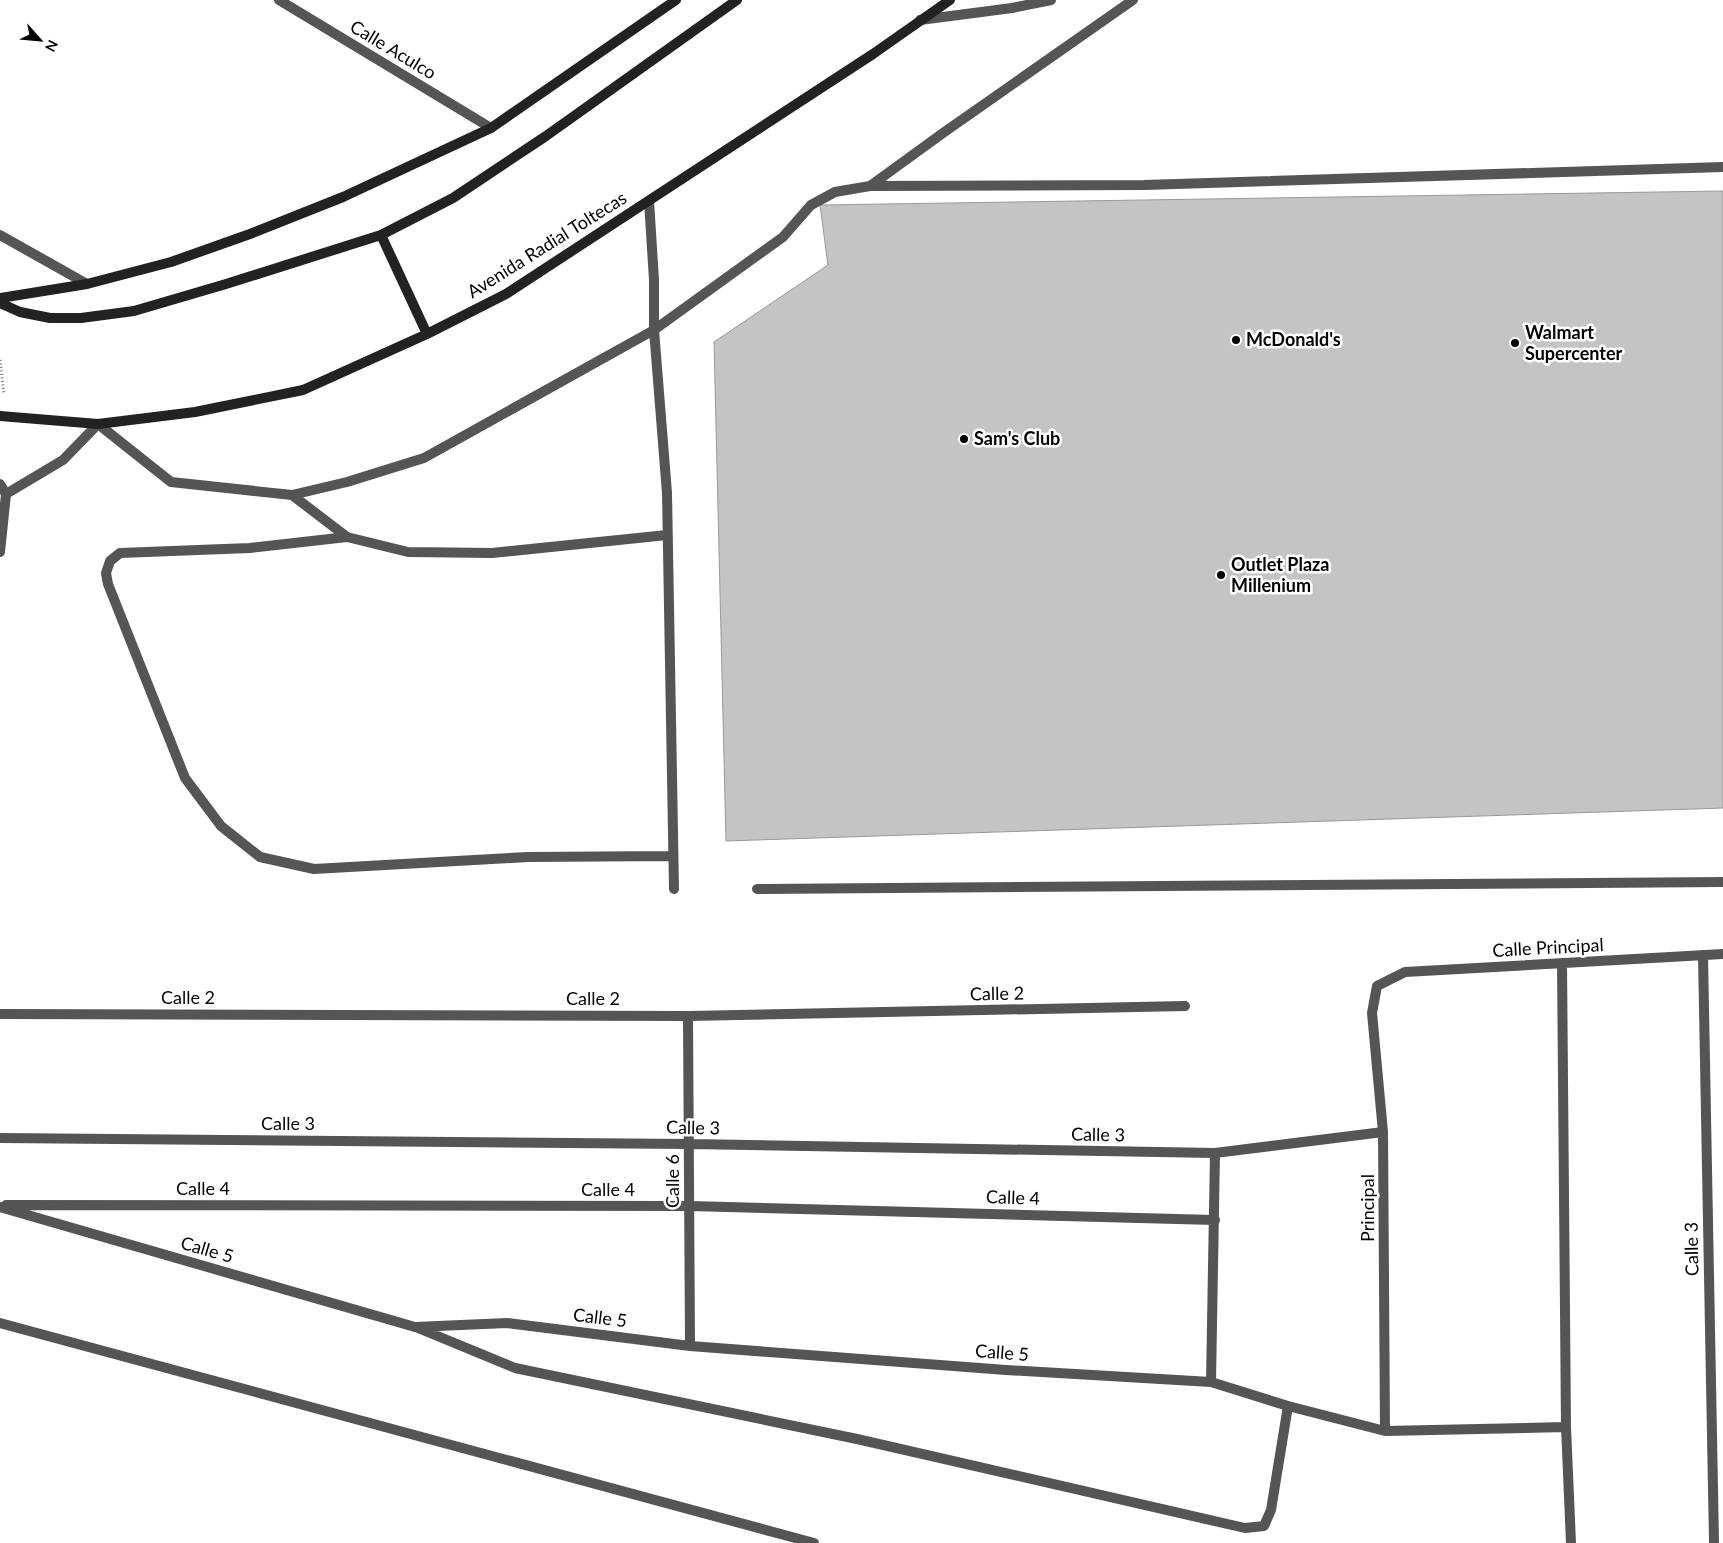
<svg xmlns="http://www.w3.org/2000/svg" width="1723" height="1543" font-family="Lato,sans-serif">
	<rect width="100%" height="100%" fill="#fff"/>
	<path fill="#c4c4c4" stroke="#999" d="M1723,191V808L726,841L714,342L828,265L820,205Z"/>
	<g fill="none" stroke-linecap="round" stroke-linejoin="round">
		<path stroke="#777" stroke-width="3" stroke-dasharray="1 2.5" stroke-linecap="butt" d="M0,360L4,394"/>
		<path stroke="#555" stroke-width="10" d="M920,20L1012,8L1051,0
			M870,186L943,133L1133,0
			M649,201L654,280V330L667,493L674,889
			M98,424L171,482L292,495L347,482L424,458L654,330L783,237L811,205L835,192L870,186L1144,185L1723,167
			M292,495L347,537
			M667,535L492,553L408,552L347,537L250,548L120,553L110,561L106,573L108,584L185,778L221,826L260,857L314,869L528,857L673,856
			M757,889L1723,882
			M0,1323L814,1543"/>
		<path stroke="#555" stroke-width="10" d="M279,0L491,128
			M0,235L87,284
			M0,484L6,494L0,552
			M6,494L63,460L98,424
			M1703,955L1714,1542
			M1562,963L1566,1427L1571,1543
			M0,1014L688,1016L1185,1006
			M688,1016L690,1346
			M0,1138L689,1144L1215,1153L1383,1132
			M6,1205L689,1206L1215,1220
			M0,1207L415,1327L507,1323L690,1346L1006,1370L1211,1382L1288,1406L1385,1431L1566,1427
			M418,1328L515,1368L857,1439L1245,1528L1264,1526L1271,1510L1288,1406
			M1211,1382L1215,1153
			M1385,1431L1383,1132L1372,1013L1377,986L1405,972L1723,954"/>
		<path stroke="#222" stroke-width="10" d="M381,235L427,334
			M0,298L87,284L171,262L250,234L343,197L491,128L676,0
			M0,303L20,312L50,318H81L134,311L226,284L381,235L453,198L546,136L737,0
			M0,416L98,424L195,412L303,390L427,334L506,294L873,54L950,0"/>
	</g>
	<g fill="#000" stroke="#fff" stroke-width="2">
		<circle cx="1236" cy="340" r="5"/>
		<circle cx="1515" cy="343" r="5"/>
		<circle cx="964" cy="439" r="5"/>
		<circle cx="1221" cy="575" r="5"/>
	</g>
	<g text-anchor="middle" stroke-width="5" stroke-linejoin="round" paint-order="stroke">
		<g font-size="18" fill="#000" stroke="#fff">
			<text transform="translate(393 50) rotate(31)" y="6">Calle Aculco</text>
			<text transform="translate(547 245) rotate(-32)" y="6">Avenida Radial Toltecas</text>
			<text transform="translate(1548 948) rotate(-3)" y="6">Calle Principal</text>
			<text transform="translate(997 994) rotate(-1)" y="6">Calle 2</text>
			<text x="188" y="1004">Calle 2</text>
			<text x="593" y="1005">Calle 2</text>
			<text x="288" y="1130">Calle 3</text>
			<text transform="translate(693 1128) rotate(1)" y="6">Calle 3</text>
			<text transform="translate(1098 1135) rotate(1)" y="6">Calle 3</text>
			<text transform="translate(673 1181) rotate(-90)" y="6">Calle 6</text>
			<text x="203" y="1195">Calle 4</text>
			<text x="608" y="1196">Calle 4</text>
			<text transform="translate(1013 1198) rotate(2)" y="6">Calle 4</text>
			<text transform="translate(1368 1208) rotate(-90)" y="6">Principal</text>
			<text transform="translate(1692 1249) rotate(-91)" y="6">Calle 3</text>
			<text transform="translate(207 1250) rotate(16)" y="6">Calle 5</text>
			<text transform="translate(600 1318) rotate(7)" y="6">Calle 5</text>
			<text transform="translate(1002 1353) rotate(4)" y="6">Calle 5</text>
		</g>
		<g font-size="18" font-weight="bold" fill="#000" stroke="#fff" text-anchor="start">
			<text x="1525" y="339">Walmart<tspan x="1525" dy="21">Supercenter</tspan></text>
			<text x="1246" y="346">McDonald's</text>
			<text x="974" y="445">Sam's Club</text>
			<text x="1231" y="571">Outlet Plaza<tspan x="1231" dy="21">Millenium</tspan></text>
		</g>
	</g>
	<g transform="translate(40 40) rotate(117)" stroke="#ffffff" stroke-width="4" paint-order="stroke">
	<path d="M0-4L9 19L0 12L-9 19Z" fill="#000000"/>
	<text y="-8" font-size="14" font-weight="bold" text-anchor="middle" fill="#000000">N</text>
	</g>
</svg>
